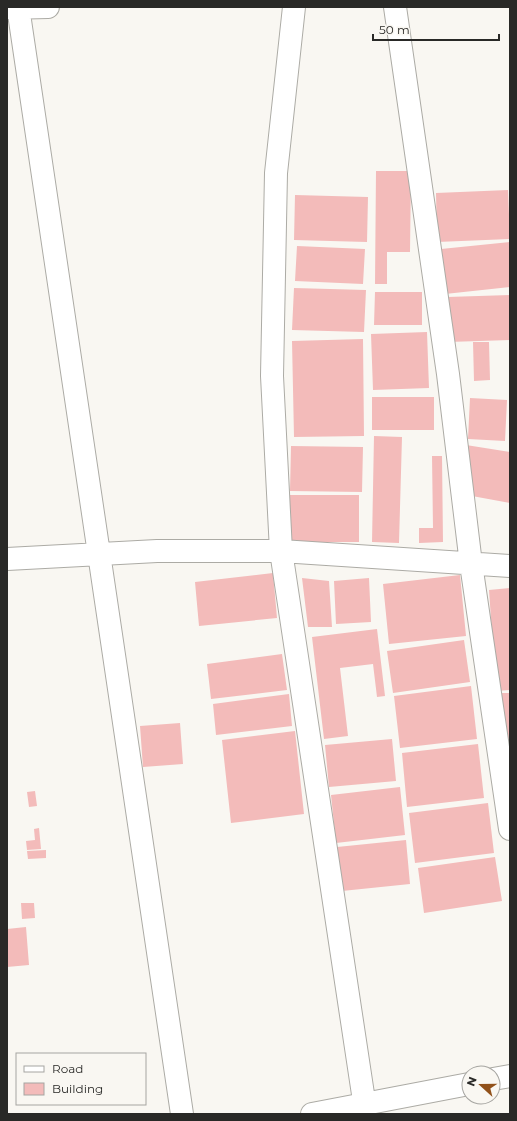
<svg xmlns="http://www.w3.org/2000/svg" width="517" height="1121" font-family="Montserrat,sans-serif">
	<rect width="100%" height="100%" fill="#f9f7f2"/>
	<path fill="#f3bbba" d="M376,171H411L410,252H387V284H375Z
		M508,190L510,239L437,242L436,193Z
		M295,195L368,197L367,242L294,240Z
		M510,242V287L445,294L441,249Z
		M297,246L365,249L363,284L295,281Z
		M294,288L366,290L364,332L292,330Z
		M375,292H422V325H374Z
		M510,295V340L448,342L447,297Z
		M427,332L429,388L373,390L371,334Z
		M363,339L364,436L294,437L292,341Z
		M473,342H489L490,380L474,381Z
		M372,397H434V430H372Z
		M470,398L507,400L505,441L468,439Z
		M374,436L402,437L399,543L372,542Z
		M466,445L510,452V503L472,496Z
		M291,446L363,447L362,492L290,491Z
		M432,456H442L443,542L419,543V528H433Z
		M289,495H359V542H289Z
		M273,573L277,618L199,626L195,582Z
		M460,575L466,636L389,644L383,584Z
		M302,578L329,581L332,627H308Z
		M369,578L371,622L336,624L334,581Z
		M510,588V690L496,691L489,590Z
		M377,629L385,696L377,697L373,664L340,668L348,736L324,739L312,637Z
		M464,640L470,682L393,693L387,651Z
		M282,654L287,690L211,699L207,664Z
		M471,686L477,739L400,748L394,696Z
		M499,693H510V740H500Z
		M289,694L292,726L216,735L213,704Z
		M180,723L183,764L143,767L140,726Z
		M295,731L304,814L231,823L222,740Z
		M392,739L396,781L329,787L325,745Z
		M478,744L484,798L407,807L402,753Z
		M400,787L405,835L336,843L331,795Z
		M35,791L37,806L29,807L27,792Z
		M488,803L494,853L415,863L409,813Z
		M39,828L41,849L27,850L26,841L35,840L34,829Z
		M406,840L410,884L342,891L337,847Z
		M46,850V858L28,859L27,851Z
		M495,857L502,901L424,913L418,868Z
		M21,903H34L35,918L22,919Z
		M26,927L29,965L7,967V929Z"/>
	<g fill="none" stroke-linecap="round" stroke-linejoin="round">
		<defs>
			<path id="minor" d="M18,7L182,1114
				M294,7L276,173L272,376L281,551L366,1114
				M395,7L448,374L471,564L510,829
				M7,8L48,7
				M7,559L157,551H281L510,566
				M493,1079L510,1076
				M312,1114L469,1084"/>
		</defs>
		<use href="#minor" stroke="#acaba5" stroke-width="24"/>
		<use href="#minor" stroke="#fff" stroke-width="22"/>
	</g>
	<rect width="517" height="1121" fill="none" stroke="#292927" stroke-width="16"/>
	<rect x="16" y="1053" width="130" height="52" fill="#f9f7f2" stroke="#a6a5a1"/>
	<rect x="24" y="1066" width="20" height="6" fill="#ffffff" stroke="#a6a5a1"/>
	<text x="52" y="1073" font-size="12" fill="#292927">Road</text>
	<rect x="24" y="1083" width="20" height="12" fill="#f3bbba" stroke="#a6a5a1"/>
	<text x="52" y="1093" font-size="12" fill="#292927">Building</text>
	<g transform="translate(481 1085) rotate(291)"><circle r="19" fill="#f9f7f2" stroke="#a6a5a1"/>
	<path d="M0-3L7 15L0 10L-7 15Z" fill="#91511a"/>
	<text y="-6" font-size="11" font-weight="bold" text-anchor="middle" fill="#292927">N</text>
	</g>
	<path d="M373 34v6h126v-6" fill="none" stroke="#292927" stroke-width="2"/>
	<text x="379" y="34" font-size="12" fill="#292927" stroke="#f9f7f2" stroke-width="3" paint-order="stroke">50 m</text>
</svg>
